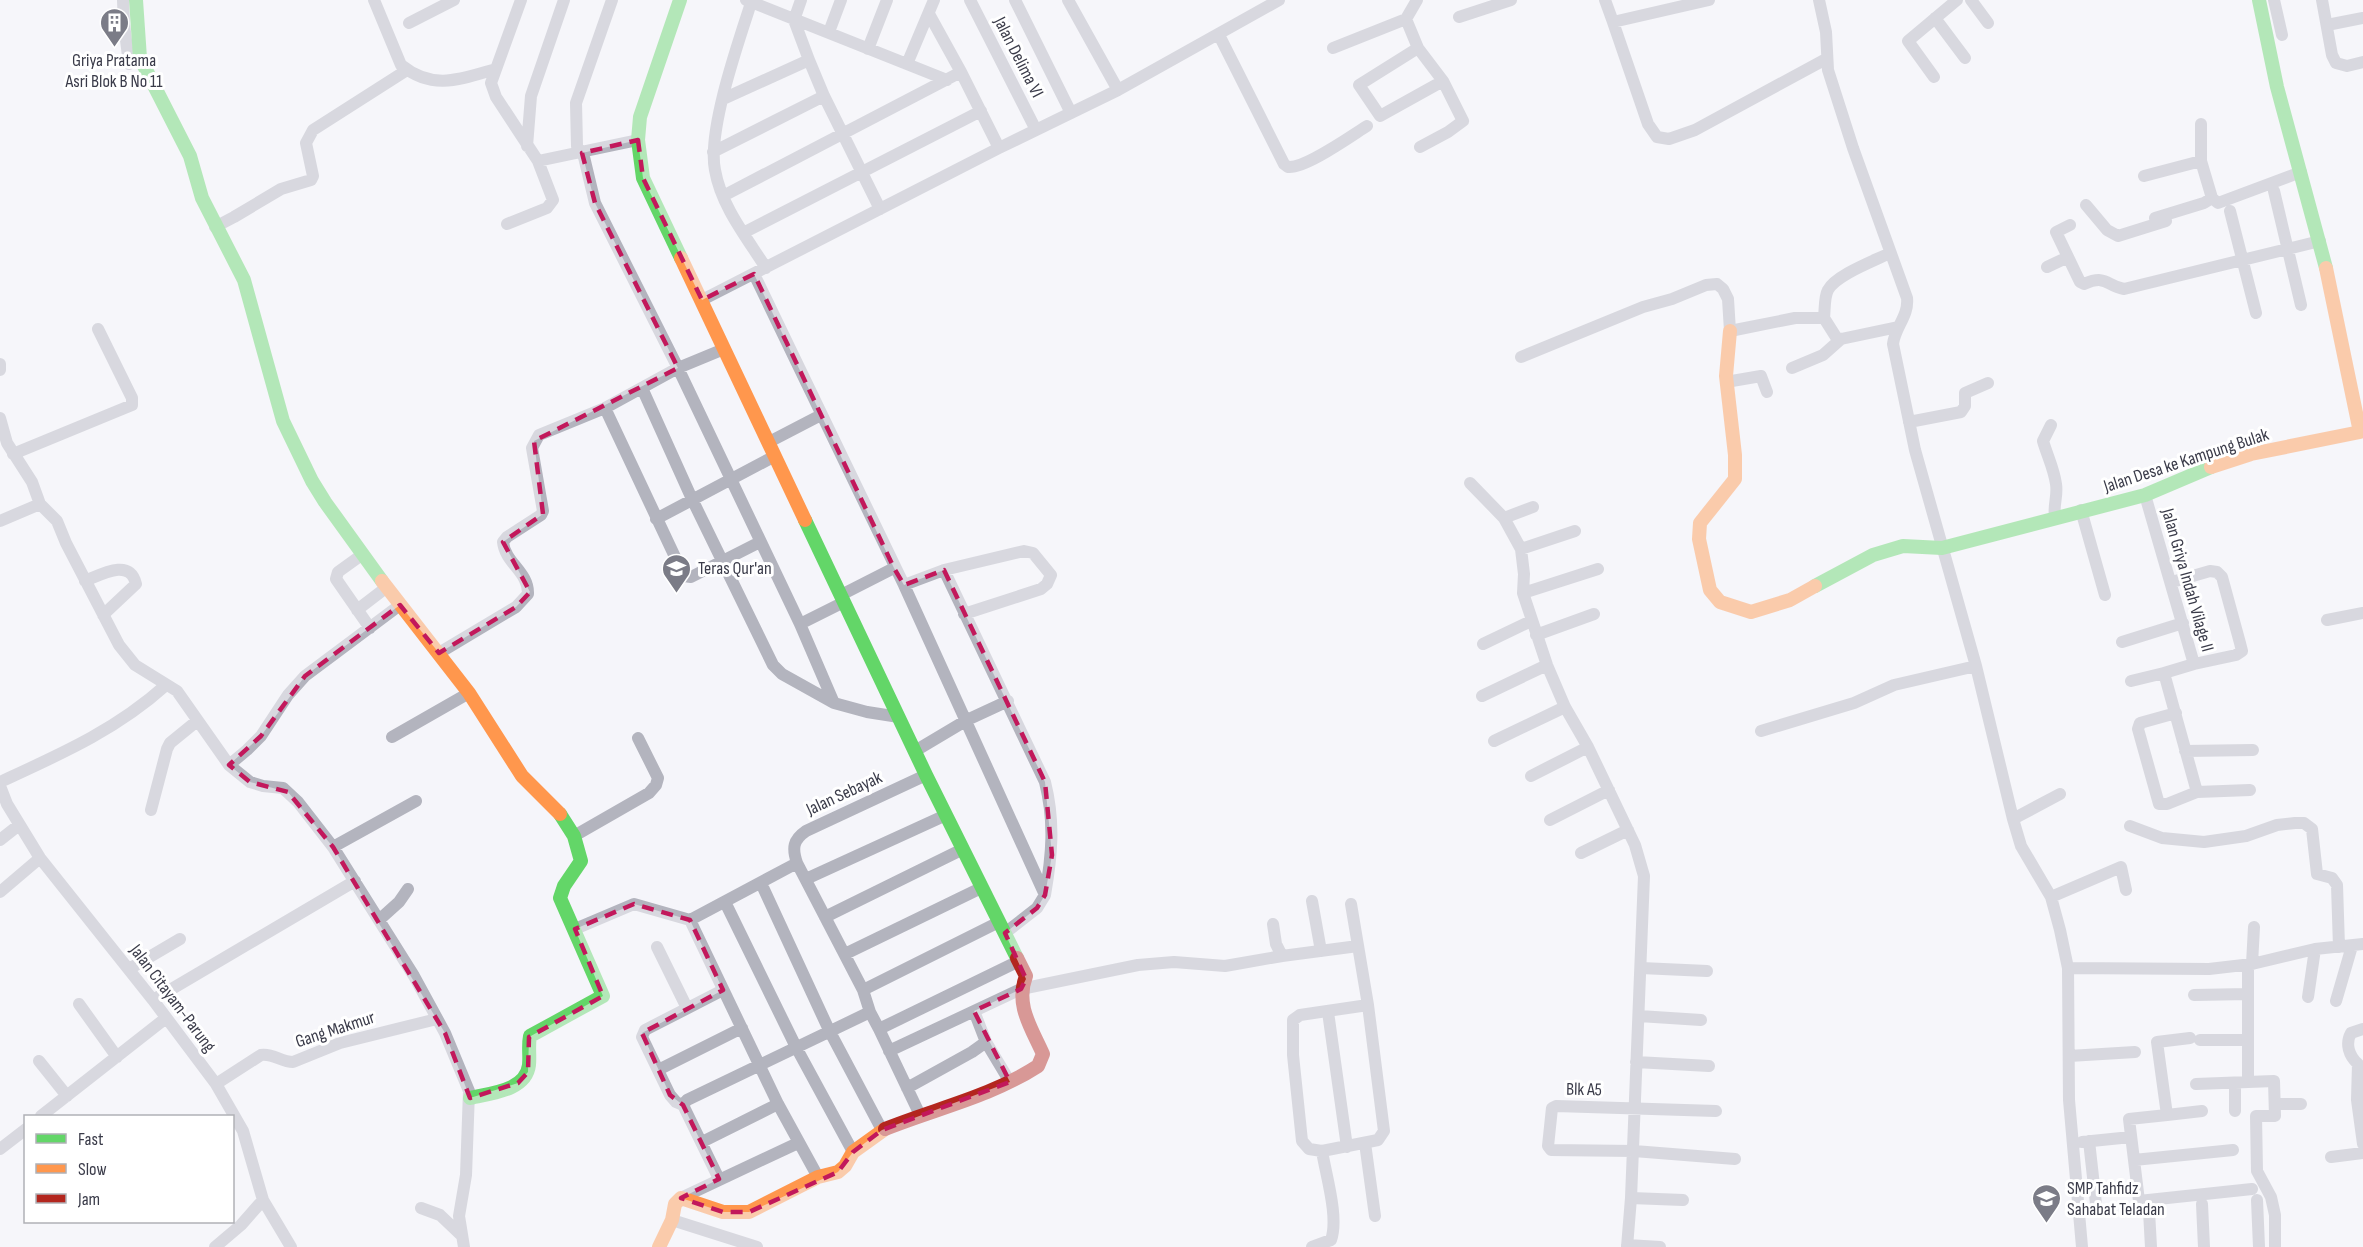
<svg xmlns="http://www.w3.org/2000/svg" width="2363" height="1247" font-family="'Sofia Sans Condensed',sans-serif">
	<rect width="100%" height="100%" fill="#f5f5fa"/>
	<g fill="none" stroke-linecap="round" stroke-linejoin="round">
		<path stroke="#b3b4be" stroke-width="12" d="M123,0L124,24L129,64
			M374,0L401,65C433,91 461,79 496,69
			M612,0L576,103L577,146L584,157L595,203L678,368L800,624L834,703
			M746,0L947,80
			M752,0C739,40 707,131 715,170C721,206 747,238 766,268
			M801,0L794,20L809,60L824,96L880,209
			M970,0L1036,130
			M1015,0L1071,113
			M1417,0L1406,19L1418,48L1443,81L1463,121L1448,132L1420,147
			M1605,0L1613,22L1709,0
			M1819,0L1826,32L1828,70L1853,148L1907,298C1909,316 1895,327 1893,344L1915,450L1976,666L2013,819L2021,846L2051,897L2060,930L2068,968L2069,1100L2082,1247
			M1971,0L1988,23
			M2274,0L2282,35
			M2322,0L2332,55L2336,63L2347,66L2363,62
			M929,14L961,72L999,148
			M1459,17L1511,0
			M1935,18L1965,58
			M1613,22L1648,124L1657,137L1669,139L1695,130L1826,59
			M409,23L454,0
			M2327,25L2363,18
			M829,32L841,0
			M1219,35L1284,164L1288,167C1305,169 1351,136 1367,126
			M1333,48L1406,19
			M1418,48L1359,85L1380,116L1443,81
			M868,49L887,0
			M907,64L934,0
			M1934,77L1908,41L1957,0
			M1118,90L1279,0
			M723,99L809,60
			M2201,124V161L2212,198
			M527,146L531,96L564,0
			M713,152L824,96
			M538,161L638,140
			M2144,176L2201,161
			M2274,191L2301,305
			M723,196L961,72
			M2086,205L2107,230L2118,236L2166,221
			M2230,211L2256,313
			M2155,218L2204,203L2212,198L2218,203L2301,172
			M507,224L547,208L553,200L538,161L496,97L491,83L521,0
			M2070,225L2056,232L2080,282L2084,284C2107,274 2106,286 2124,289L2320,241
			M215,227L234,217L281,189L311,180L313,176L306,143L313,130L407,70
			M743,233L981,111
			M2047,267L2068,257
			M754,274L904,585L1045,895L1037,908L1005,933
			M702,300L999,148L1118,90L1068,0
			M1824,318L1836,337L1841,339
			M1521,357L1643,307L1672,299L1706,285L1717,284L1723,289L1728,299L1730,331L1795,318H1824C1825,310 1824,297 1828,290C1836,275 1874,261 1890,253
			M0,364V370
			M1792,368L1823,355L1841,339L1898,327
			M1726,382L1761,376L1767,392
			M642,388L692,499L773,665L782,674L834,703L867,712L899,717
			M605,408L684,576L691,577L760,542
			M0,418L7,443L32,482L40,504L57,521L66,543L119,645L135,665L177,691L229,765L250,782L263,786L283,788L298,802L333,847L414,976L445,1033L469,1091L466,1175L459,1216L464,1247
			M1909,422L1961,412L1965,406V393L1988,383
			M2051,425L2043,441C2047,455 2054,469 2056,484C2058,496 2053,505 2055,517
			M769,442L821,415
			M13,454L132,405V398L98,329
			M1470,483L1504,518L1521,549L1524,574L1523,593L1547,665L1565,707L1588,747L1635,845L1644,876L1631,1198L1627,1247
			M2145,495L2194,664L2164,673L2197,792
			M2081,510L2105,595
			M1504,518L1533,507
			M656,519L775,456
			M0,521L40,504
			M1521,549L1575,531
			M363,554L338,572L336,579L370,628
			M944,570L1045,782C1055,822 1052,855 1045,895
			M85,581C102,574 130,558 136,584L103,615
			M2172,582L2210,571L2217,572L2222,577L2240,643L2242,651L2236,655L2194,664
			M904,585L944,570L1024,551L1033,553L1051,575L1047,584L1041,589L964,614
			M1523,593L1598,569
			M841,595L894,568
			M357,610L387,587
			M2327,620L2363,613
			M800,624L844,602
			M1536,635L1594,614
			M2122,642L2183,623
			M1483,644L1531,621
			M439,653L516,607L528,594C529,572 505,563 503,542L507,537L541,515L543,511L532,448L539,435L605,408L678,368L724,349
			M2131,681L2164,673
			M1482,696L1547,665
			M2176,713L2140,723L2138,729L2159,804H2167L2197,792L2250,790
			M1761,731L1854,703L1894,685L1976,666
			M392,737L469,693
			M1494,741L1565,707
			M915,751L967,720L1008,701
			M2185,751L2253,750
			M229,765L247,750L261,736L288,695L305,676L400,605
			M926,775L806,831C793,840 792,848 797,863L863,990L870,1012L879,1029L1019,961
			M1531,776L1588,747
			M0,782C61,754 116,730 166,685
			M0,786L7,804L40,858L153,1000L216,1084L243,1131L263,1200L291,1247
			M151,810L167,749L170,743L197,721
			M2013,819L2060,794
			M1550,820L1609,790
			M2130,826L2162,838L2204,842L2246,836L2277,825L2295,823H2304L2312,829L2317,874L2332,878L2337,885L2339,947
			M574,836L649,793L656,785L658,778L638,738
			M0,840L19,825
			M333,847L416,801
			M1581,853L1628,830
			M806,879L946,815
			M761,883L829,1030L882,1130
			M0,892L40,858
			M2051,897L2121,867L2126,890
			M1312,901L1321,951
			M725,902L796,1047L853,1152
			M825,917L963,849
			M379,920L399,902L408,889
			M690,920L778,1104L818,1177
			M1273,924L1276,944L1282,956L1358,946
			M575,929L634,904L690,920L797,863
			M657,947L687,1008
			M845,954L981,888
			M2252,964L2254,927
			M1641,968L1707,971
			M2068,968L2209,969L2252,964L2315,949L2363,944
			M129,969L180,939
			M863,990L999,922
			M2194,995L2248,994
			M2308,997L2315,949
			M153,1000L355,881
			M2336,1001L2352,946
			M79,1004L117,1057
			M974,1011L986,1042L1010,1082
			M1328,1012L1347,1147
			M1639,1016L1701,1020
			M879,1029L920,1115
			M2363,1029L2351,1033C2345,1044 2349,1056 2358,1064L2357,1100L2363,1144
			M2190,1038L2157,1042L2167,1115L2129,1119L2139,1201L2252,1189
			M2200,1040H2248
			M889,1051L1021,989L1138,965L1174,962L1225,966L1282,956
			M2069,1056L2135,1052
			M39,1061L67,1096
			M1636,1062L1709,1066
			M658,1070L742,1028
			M2248,1082V965
			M2235,1083V1111
			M216,1084L261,1055C273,1053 281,1062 293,1062L340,1043L437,1019
			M2196,1084L2274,1081L2275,1116H2256L2257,1171L2271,1197L2275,1215V1247
			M907,1088L972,1052L986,1042
			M2275,1104H2301
			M683,1105L687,1100L870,1012
			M1716,1111L1556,1106L1552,1108L1548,1146L1551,1150L1634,1151L1735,1159
			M2167,1115L2202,1111
			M41,1116L166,1018
			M2089,1141L2096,1204
			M702,1142L778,1104
			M2082,1142L2131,1137
			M1365,1143L1375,1216
			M0,1149L26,1129
			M1322,1151L1309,1149L1302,1141L1293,1055V1020L1300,1015L1368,1005
			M2331,1157L2363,1153
			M2134,1160L2233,1150
			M719,1179L683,1105L676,1102L670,1095L642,1037L645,1030L723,990
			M681,1198L798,1143
			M1631,1198L1683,1200
			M2257,1200L2259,1247
			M2202,1204L2204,1247
			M421,1208L440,1215L461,1235
			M2149,1211L2151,1247
			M672,1220L757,1247
			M1627,1245L1660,1247
			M215,1247L241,1225L263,1200
			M1312,1247L1331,1240C1339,1217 1326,1176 1322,1151L1378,1140L1384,1131L1368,1005L1351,904"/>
		<path stroke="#63d668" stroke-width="14" d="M136,0L140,58L190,156L202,198L244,280L283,421L312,481L325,502L382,581
			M680,0L640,117L638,140L643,178L681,258
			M2259,0L2277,87L2326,268
			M805,520L926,775L1017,958
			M1815,586L1873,555L1903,546L1942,548L2145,495L2211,467
			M470,1098C490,1093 526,1091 529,1065C530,1055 528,1046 530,1036L603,996L560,898L564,886L581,861L574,836L560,814"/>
		<path stroke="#ff974d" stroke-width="14" d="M681,258L805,520
			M1730,331L1726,376L1735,455V479L1700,523L1699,539L1710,590L1720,602L1751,612L1790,600L1815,586
			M2211,467L2251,454L2360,432L2326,268
			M382,581L469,693L522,776L560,814
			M659,1247L672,1220L675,1204L681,1198L723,1212H749L818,1177L838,1172L845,1166L853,1152L885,1129"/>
		<path stroke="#b3261e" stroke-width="14" d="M885,1129C937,1108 990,1097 1038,1066L1043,1054C1031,1027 1015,1005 1026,976L1017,958"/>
	</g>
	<path d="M0 0H2363V1247H0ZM638,140L643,178L702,300L754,274L894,568L904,585L944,570L1045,782L1052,855L1045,895L1037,908L1005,933L1026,979L1021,989L974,1011L1010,1082L882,1130L853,1152L838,1172L749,1212H723L681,1198L719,1179L683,1105L670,1095L642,1033L723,990L690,920L634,904L575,929L603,996L529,1037L528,1072L518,1083L470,1098L445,1033L333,847L288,792L250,782L229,765L261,736L305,676L400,605L439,653L516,607L530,592L503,542L543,514L534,441L678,368L595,203L582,153Z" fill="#f5f5fa" fill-opacity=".55" fill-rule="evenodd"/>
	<path fill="none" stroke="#c2185b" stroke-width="4.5" stroke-dasharray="12 8" stroke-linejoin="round" d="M638,140L643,178L702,300L754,274L894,568L904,585L944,570L1045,782L1052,855L1045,895L1037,908L1005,933L1026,979L1021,989L974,1011L1010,1082L882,1130L853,1152L838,1172L749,1212H723L681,1198L719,1179L683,1105L670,1095L642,1033L723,990L690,920L634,904L575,929L603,996L529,1037L528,1072L518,1083L470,1098L445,1033L333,847L288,792L250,782L229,765L261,736L305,676L400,605L439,653L516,607L530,592L503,542L543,514L534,441L678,368L595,203L582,153Z"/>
	<defs>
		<symbol id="building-pin" viewBox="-11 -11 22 30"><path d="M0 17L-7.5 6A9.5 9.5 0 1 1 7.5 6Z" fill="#7b7c87" stroke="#fff"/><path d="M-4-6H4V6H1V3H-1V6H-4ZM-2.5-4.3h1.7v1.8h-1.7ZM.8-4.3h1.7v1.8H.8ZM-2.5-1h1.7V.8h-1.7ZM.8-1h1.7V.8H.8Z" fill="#fff"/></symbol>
		<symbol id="school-pin" viewBox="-11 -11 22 30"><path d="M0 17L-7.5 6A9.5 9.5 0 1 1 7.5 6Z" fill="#7b7c87" stroke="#fff"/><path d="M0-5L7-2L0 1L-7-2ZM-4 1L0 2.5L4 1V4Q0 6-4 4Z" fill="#fff"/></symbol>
	</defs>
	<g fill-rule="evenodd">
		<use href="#building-pin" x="98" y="6" width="33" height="45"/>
		<use href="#school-pin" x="660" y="552" width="33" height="45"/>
		<use href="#school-pin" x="2030" y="1182" width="33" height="45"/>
	</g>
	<g text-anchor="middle" stroke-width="6" stroke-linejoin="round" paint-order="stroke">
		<g font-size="18" fill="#3a3b49" stroke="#fff">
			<text transform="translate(1019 57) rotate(63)" y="6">Jalan Delima VI</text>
			<text transform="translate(2186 460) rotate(-18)" y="6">Jalan Desa ke Kampung Bulak</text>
			<text transform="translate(2188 580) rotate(74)" y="6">Jalan Griya Indah Vilage II</text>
			<text transform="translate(844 793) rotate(-25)" y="6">Jalan Sebayak</text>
			<text transform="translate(173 998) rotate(53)" y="6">Jalan Citayam-Parung</text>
			<text transform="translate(335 1029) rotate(-18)" y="6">Gang Makmur</text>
			<text transform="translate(1584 1089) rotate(1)" y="6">Blk A5</text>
		</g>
		<g font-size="18" fill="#3a3b49" stroke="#fff" text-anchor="start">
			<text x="114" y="66" text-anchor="middle">Griya Pratama<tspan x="114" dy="21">Asri Blok B No 11</tspan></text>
			<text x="698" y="574">Teras Qur'an</text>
			<text x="2067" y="1194">SMP Tahfidz<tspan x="2067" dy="21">Sahabat Teladan</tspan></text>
		</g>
	</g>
	<rect x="24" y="1115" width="210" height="108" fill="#ffffff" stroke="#b0b1b6" stroke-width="1.5"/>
	<rect x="36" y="1134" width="30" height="9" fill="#63d668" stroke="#b0b1b6" stroke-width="1.5"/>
	<text x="78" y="1145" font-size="18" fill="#3a3b49">Fast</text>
	<rect x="36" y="1164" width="30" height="9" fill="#ff974d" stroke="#b0b1b6" stroke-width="1.5"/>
	<text x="78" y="1175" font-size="18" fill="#3a3b49">Slow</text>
	<rect x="36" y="1194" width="30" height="9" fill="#b3261e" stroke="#b0b1b6" stroke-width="1.5"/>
	<text x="78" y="1205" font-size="18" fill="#3a3b49">Jam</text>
</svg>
